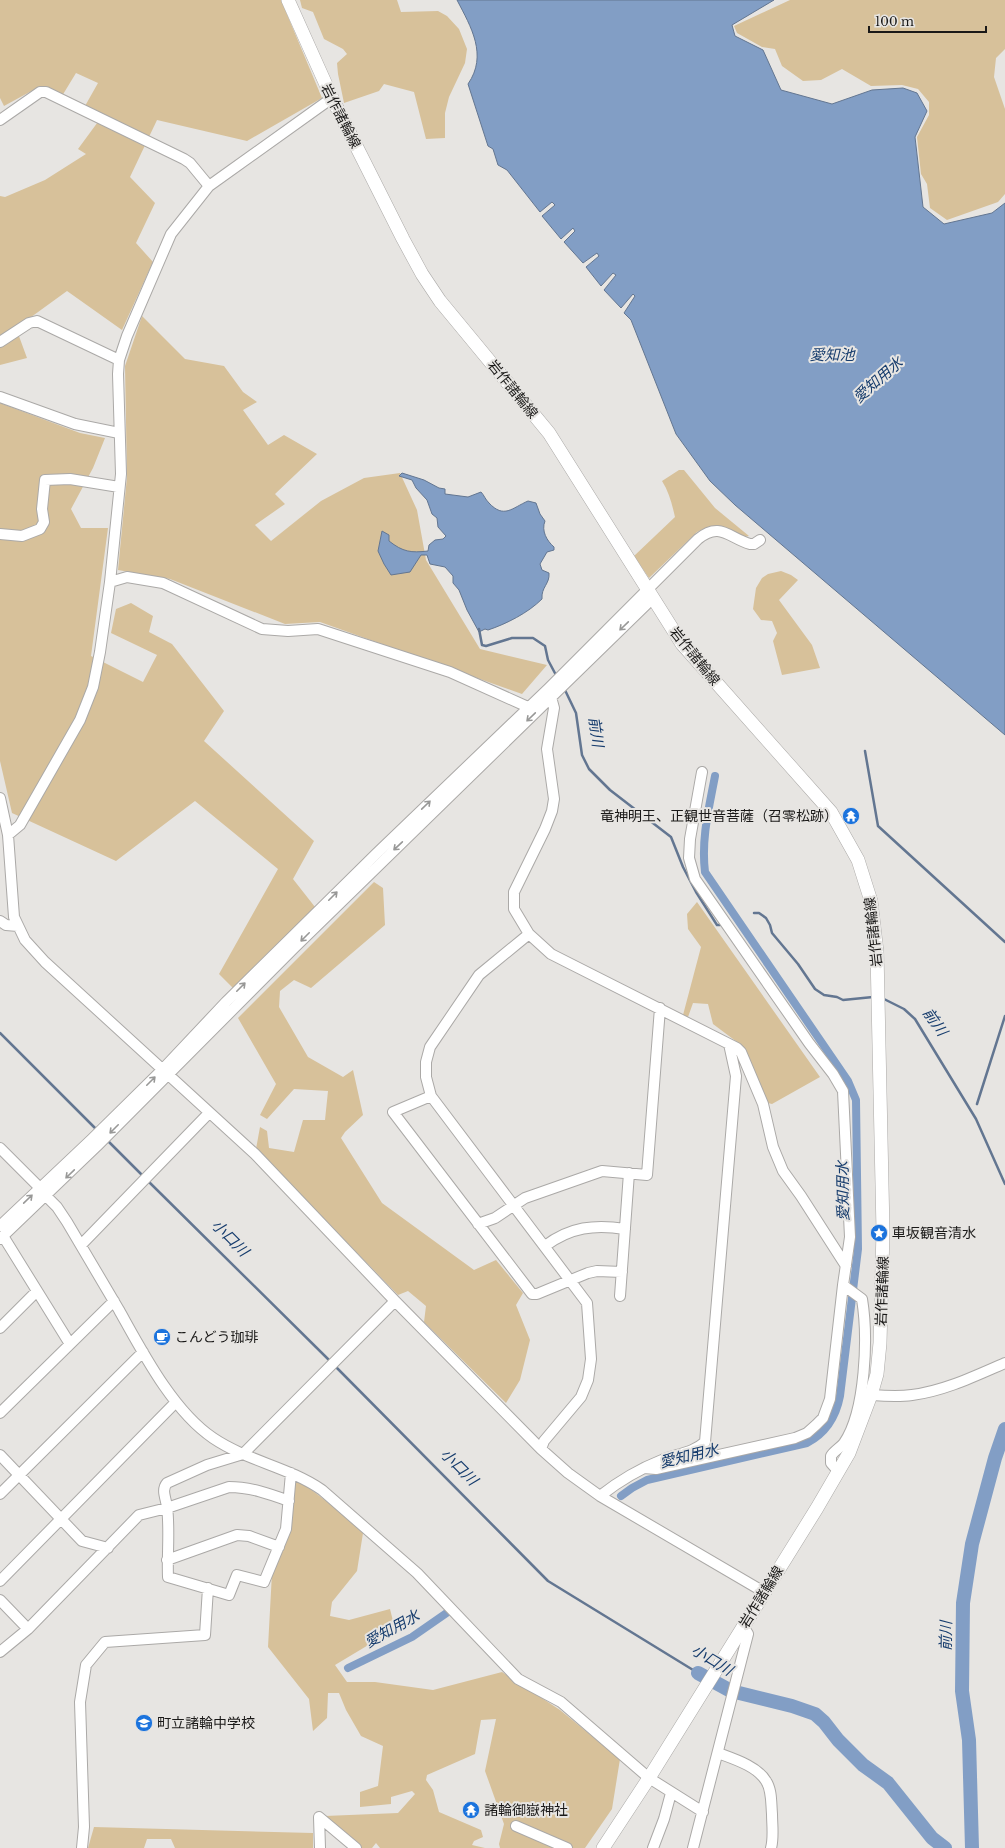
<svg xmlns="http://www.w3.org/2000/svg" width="1005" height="1848" font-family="'Libre Baskerville','Noto Sans JP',serif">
	<rect width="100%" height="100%" fill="#e7e5e2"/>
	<path fill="#d7c19a" d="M0,0H281L322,98L247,141L157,120L130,177L155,203L136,243L153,262L122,330L67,291L16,328L27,358L0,365V196L5,197L45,180L86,154L78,149L103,115L85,106L98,83L76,73L62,96L37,88L4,106L0,98Z
		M300,0H397L401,12L438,11L447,16L459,29L467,49L465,63L449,97L445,113V138L426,139L414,92L384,84L379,91L344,103L338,74L337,63L347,54L343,49L324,39L313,12L302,8Z
		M790,0H1005V49L996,58L994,77L1005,109V194L998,202L947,220L930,208L927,184L921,174L917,137L929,115V102L918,89L902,85L871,86L842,69L821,80L803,81L782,66L775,49L762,47L737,33L734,26Z
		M142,316L185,359L224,366L243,392L257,402L243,410L268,445L284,435L317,454L275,494L285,504L255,525L271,541L321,501L364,478L400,473L417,510L426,560L480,649L547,665L522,694L320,622L285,624L170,579L118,570L127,477L125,366Z
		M0,403L80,433L105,438L93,468L71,509L81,528H108L91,656L143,682L157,655L111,633L116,609L131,603L153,616L149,632L172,644L224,711L204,741L314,841L293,879L315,907L233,988L219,974L278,869L195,801L116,861L12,813L0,761Z
		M679,470H684L715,508L749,536C729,542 722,518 697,532L649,578L634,556L675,517C672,504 669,492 662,481Z
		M781,571L791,575L798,580L779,600L812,645L820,668L782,675L773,641L777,633L772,621L761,620L753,609L756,588L762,578L768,574Z
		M374,882L383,888L385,925L311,988L294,980L280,991L279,1007L308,1057L343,1077L353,1070L363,1115L345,1132L341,1138L382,1203L474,1270L496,1260L523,1293L516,1305L530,1340L520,1380L506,1403L424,1322L426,1306L408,1291L398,1295L256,1149L260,1127L267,1131L269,1148L294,1152L303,1120H325L328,1091L294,1089L267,1119L260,1115L276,1084L238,1018Z
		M697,902L820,1077L772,1104L768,1103L741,1045L713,1024L708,1004L693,1003L688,1017L683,1015L701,947L688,929L687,914Z
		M298,1481C322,1496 342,1514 363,1533L357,1571L332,1602L330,1616L349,1620L390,1609L395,1629L335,1665L347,1682H375L433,1690L502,1672L560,1710L620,1759L612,1809L585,1848H500L499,1844L504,1824L485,1771L496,1719L481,1720L475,1754L427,1775L426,1780L433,1790L439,1812L481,1830L483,1837L474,1841L472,1845L485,1848H380L376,1843L372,1848H360L325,1816L398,1813L415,1794L412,1791L391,1797V1804L360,1807V1792L378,1786L383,1746L361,1736L346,1710L339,1693H328L327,1718L313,1731L309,1699L268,1647L272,1573L294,1484Z
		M94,1827L313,1833V1848H175L171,1839H147L144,1848H88Z"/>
	<path fill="#829ec5" stroke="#637691" d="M457,0H774L732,25L735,36L763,50L781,90L832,104L872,90L903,88L917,93L927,111L915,137L923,207L944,224L992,213L1005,203V735L735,505L710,481L676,434L631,320L624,313L635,296L633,294L621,308L604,290L616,275L613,273L601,286L586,267L599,256L597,253L583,263L564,242L575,231L573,228L561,239L542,216L555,205L552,202L540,212L507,170L498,165L493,149L488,146L468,84C488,55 471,27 457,0Z
		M402,473L424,480L439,488L445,489V494L468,497L481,492C484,495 485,499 489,503C504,519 512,508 528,501L536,503L540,514L545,521C541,531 547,541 554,547V550L547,552L540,564L542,570L549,573C550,584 541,587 542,599C528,613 506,624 488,630L485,629L479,632L467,610L459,590L453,583V576L445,567L430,564L427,555H421L410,572L391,575L384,564L378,551L382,531L389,535V541C403,552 411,553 428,551L429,545L435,540L443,539L446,536L438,527L437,518L432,514L427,500L416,488L412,480L399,476Z"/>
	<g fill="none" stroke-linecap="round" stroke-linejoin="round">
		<path stroke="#637691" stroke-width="2.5" d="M479,629L482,645L486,646L512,638H533L545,646L548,660L557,677
			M564,688L576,713L582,755L589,769L610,790L671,837L683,867L696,892L717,925H720
			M865,751L878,826L1005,942
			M754,913H759L766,918L770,925L772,933L798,964L815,989L824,995L837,997L843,1000L873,997
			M882,998L904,1009L915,1019L976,1119L1005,1184
			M0,1033L97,1130
			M977,1104L1005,1016
			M107,1140L144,1177
			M148,1181L330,1361
			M334,1365L548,1581L698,1673"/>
		<path stroke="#829ec5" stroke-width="8" d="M621,1496L632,1488L647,1480L807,1443C826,1433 836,1417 840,1396L858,1249L856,1100L848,1081L705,872C701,839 709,808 715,776
			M348,1668L412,1637L448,1612"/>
		<path stroke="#829ec5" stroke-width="14" d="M698,1673L731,1691L792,1706L815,1714L824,1722L838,1740L863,1765L888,1783L932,1838L945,1848
			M972,1848L969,1740L962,1691L963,1603L972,1544L995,1458L1005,1429"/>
		<defs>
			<path id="minor" d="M0,120L40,92H46L184,159L190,163L209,186
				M0,342L29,323L37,321L119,360
				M0,397L75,424L119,433
				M0,534L22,536L40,529L44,522L42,509L45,480L70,479L119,487
				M110,582L127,577L163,583L262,629L288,631L318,629L450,672L528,707
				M551,697L554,708L547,749L554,799L552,811L545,829L514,892V909L529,934L551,954L737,1048L741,1052L763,1104L773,1147L783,1171L801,1196L846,1266
				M0,798L8,835L14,917L25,940L45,962L255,1154L395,1301L541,1449L568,1473L600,1496L764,1592
				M8,835L20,825L80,720L93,687L100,652L110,582L121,474L118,374L119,360L127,336L171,234L209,186L332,98
				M0,921L6,925L18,926
				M529,934L479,975L430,1047L426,1062V1077L431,1096L587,1303L591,1359L588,1380L581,1397L544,1441L541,1449
				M431,1096L393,1112L532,1294H537L588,1273L597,1271L622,1272
				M0,1148L40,1188
				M46,1196L57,1207L67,1222C84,1251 102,1281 119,1310C143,1353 173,1411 213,1438C247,1461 289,1467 322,1490L417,1573L518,1679L561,1702L649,1778L703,1812
				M478,1224L495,1218L525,1198L602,1171L647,1175L660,1008
				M0,1226L92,1139L162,1070L226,1002L377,853L549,688L698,539C720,521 729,538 750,544H754L760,540
				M3,1236L70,1344
				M0,1239L97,1146L294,948L652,599
				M81,1245L209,1113
				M545,1246C570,1227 595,1224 625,1229
				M620,1296L629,1173
				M0,1328L37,1291
				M871,1395C885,1396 898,1397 912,1395C944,1391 975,1376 1005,1363
				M0,1413L114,1301
				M0,1455L82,1541L108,1548
				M644,1468L656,1469L795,1438L807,1433L816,1425L823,1418L830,1399L843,1285L850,1237L843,1091L833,1074L809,1043L695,879L689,858L690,839L702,772
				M838,1471L831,1463V1456C834,1451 840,1448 844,1443C866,1411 868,1336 862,1299L843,1285
				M291,1473L286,1529L264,1582L237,1575L229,1595L168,1577C167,1554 170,1530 167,1507C166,1498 161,1490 167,1483L207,1465L243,1454L395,1301
				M0,1494L143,1352
				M600,1496C619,1481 639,1469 662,1460C676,1454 693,1453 705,1442L736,1076L729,1044
				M167,1560L237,1535L249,1536L279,1547
				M0,1581L176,1402
				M0,1600L28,1629
				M0,1652L28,1629L139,1515L167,1508L229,1487C250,1487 270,1494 289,1501
				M718,1753C734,1759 757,1766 766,1781C772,1790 771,1803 772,1814C772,1825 774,1837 771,1848
				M516,1826L567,1848
				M82,1848L84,1827L80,1702L86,1665L105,1642L205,1635L208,1588
				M320,1848L319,1817L356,1848
				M653,1848L664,1819L671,1793
				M693,1848L748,1634L743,1626"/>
			<path id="major" d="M288,0L332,98L403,239L422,274L440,301L549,433L682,644L831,812L858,860L871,901L877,952L883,1231L880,1343L877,1374L871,1395L849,1453L817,1508L649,1778L603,1848"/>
		</defs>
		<use href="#minor" stroke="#aba9a7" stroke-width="12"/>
		<use href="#major" stroke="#aba9a7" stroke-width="14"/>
		<use href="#minor" stroke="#fff" stroke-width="10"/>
		<use href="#major" stroke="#fff" stroke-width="13"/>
	</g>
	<defs><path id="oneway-shaft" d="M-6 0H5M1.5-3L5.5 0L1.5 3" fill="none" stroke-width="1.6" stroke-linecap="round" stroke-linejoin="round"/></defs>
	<g stroke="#989897">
		<use href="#oneway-shaft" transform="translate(624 626) rotate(136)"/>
		<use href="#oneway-shaft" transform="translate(531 717) rotate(136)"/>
		<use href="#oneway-shaft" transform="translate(426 805) rotate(-44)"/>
		<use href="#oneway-shaft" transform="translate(398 846) rotate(137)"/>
		<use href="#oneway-shaft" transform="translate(333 896) rotate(-45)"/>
		<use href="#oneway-shaft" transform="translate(305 937) rotate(135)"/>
		<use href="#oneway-shaft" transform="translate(241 987) rotate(-45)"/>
		<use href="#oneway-shaft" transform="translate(151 1081) rotate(-45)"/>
		<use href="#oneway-shaft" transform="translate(114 1129) rotate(135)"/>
		<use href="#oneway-shaft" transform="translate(70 1174) rotate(136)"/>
		<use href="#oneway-shaft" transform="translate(28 1199) rotate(-44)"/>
	</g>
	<defs>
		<symbol id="temple-disc" viewBox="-11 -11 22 22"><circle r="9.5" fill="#1b73dd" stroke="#e7e5e2"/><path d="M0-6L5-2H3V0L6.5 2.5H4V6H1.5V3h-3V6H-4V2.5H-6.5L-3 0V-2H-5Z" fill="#fff"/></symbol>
		<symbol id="sight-disc" viewBox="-11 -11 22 22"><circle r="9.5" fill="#1b73dd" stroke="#e7e5e2"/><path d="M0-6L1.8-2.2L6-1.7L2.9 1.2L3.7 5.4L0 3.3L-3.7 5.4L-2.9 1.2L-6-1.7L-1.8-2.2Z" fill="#fff"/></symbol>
		<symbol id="cafe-disc" viewBox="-11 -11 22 22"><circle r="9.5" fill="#1b73dd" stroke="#e7e5e2"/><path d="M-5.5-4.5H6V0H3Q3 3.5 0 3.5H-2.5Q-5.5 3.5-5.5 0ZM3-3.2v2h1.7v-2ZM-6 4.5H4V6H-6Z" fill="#fff"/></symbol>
		<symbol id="school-disc" viewBox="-11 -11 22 22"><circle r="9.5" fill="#1b73dd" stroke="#e7e5e2"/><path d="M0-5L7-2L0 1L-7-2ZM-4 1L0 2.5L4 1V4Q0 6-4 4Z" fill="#fff"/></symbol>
	</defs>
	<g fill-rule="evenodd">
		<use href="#temple-disc" x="841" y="806" width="20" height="20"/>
		<use href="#sight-disc" x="869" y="1223" width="20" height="20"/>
		<use href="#cafe-disc" x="152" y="1327" width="20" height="20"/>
		<use href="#school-disc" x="134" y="1713" width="20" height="20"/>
		<use href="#temple-disc" x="461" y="1800" width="20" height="20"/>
	</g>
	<g text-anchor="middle" stroke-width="4" stroke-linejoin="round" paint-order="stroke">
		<g font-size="14" fill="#1a1918" stroke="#e7e5e2">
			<text transform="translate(341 116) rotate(63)" y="5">岩作諸輪線</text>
			<text transform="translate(513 389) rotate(51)" y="5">岩作諸輪線</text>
			<text transform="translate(695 656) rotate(51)" y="5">岩作諸輪線</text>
			<text transform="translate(873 932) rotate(-96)" y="5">岩作諸輪線</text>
			<text transform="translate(882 1291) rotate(-88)" y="5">岩作諸輪線</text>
			<text transform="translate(761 1597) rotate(-58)" y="5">岩作諸輪線</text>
		</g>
		<g font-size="14" fill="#1a1918" stroke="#e7e5e2" text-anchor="start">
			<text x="838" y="821" text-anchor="end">竜神明王、正観世音菩薩（召零松跡）</text>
			<text x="892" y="1238">車坂観音清水</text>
			<text x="175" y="1342">こんどう珈琲</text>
			<text x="157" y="1728">町立諸輪中学校</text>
			<text x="484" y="1815">諸輪御嶽神社</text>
		</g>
		<g font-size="15" font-style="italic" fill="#163c6d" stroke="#e7e5e2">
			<text x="832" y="360">愛知池</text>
			<text transform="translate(878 380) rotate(-41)" y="5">愛知用水</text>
			<text transform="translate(596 732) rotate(82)" y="5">前川</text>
			<text transform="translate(935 1022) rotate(55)" y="5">前川</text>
			<text transform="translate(843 1191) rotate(-91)" y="5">愛知用水</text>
			<text transform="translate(230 1238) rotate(45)" y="5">小口川</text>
			<text transform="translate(689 1456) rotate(-13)" y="5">愛知用水</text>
			<text transform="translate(459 1467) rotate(45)" y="5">小口川</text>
			<text transform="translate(392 1629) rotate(-29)" y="5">愛知用水</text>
			<text transform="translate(946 1636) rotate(-89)" y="5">前川</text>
			<text transform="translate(712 1660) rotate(31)" y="5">小口川</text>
		</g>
	</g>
	<path d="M869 26v6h117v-6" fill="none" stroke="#1a1918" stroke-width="2"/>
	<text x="875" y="26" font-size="12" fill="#1a1918" stroke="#e7e5e2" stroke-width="3" paint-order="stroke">100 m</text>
</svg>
